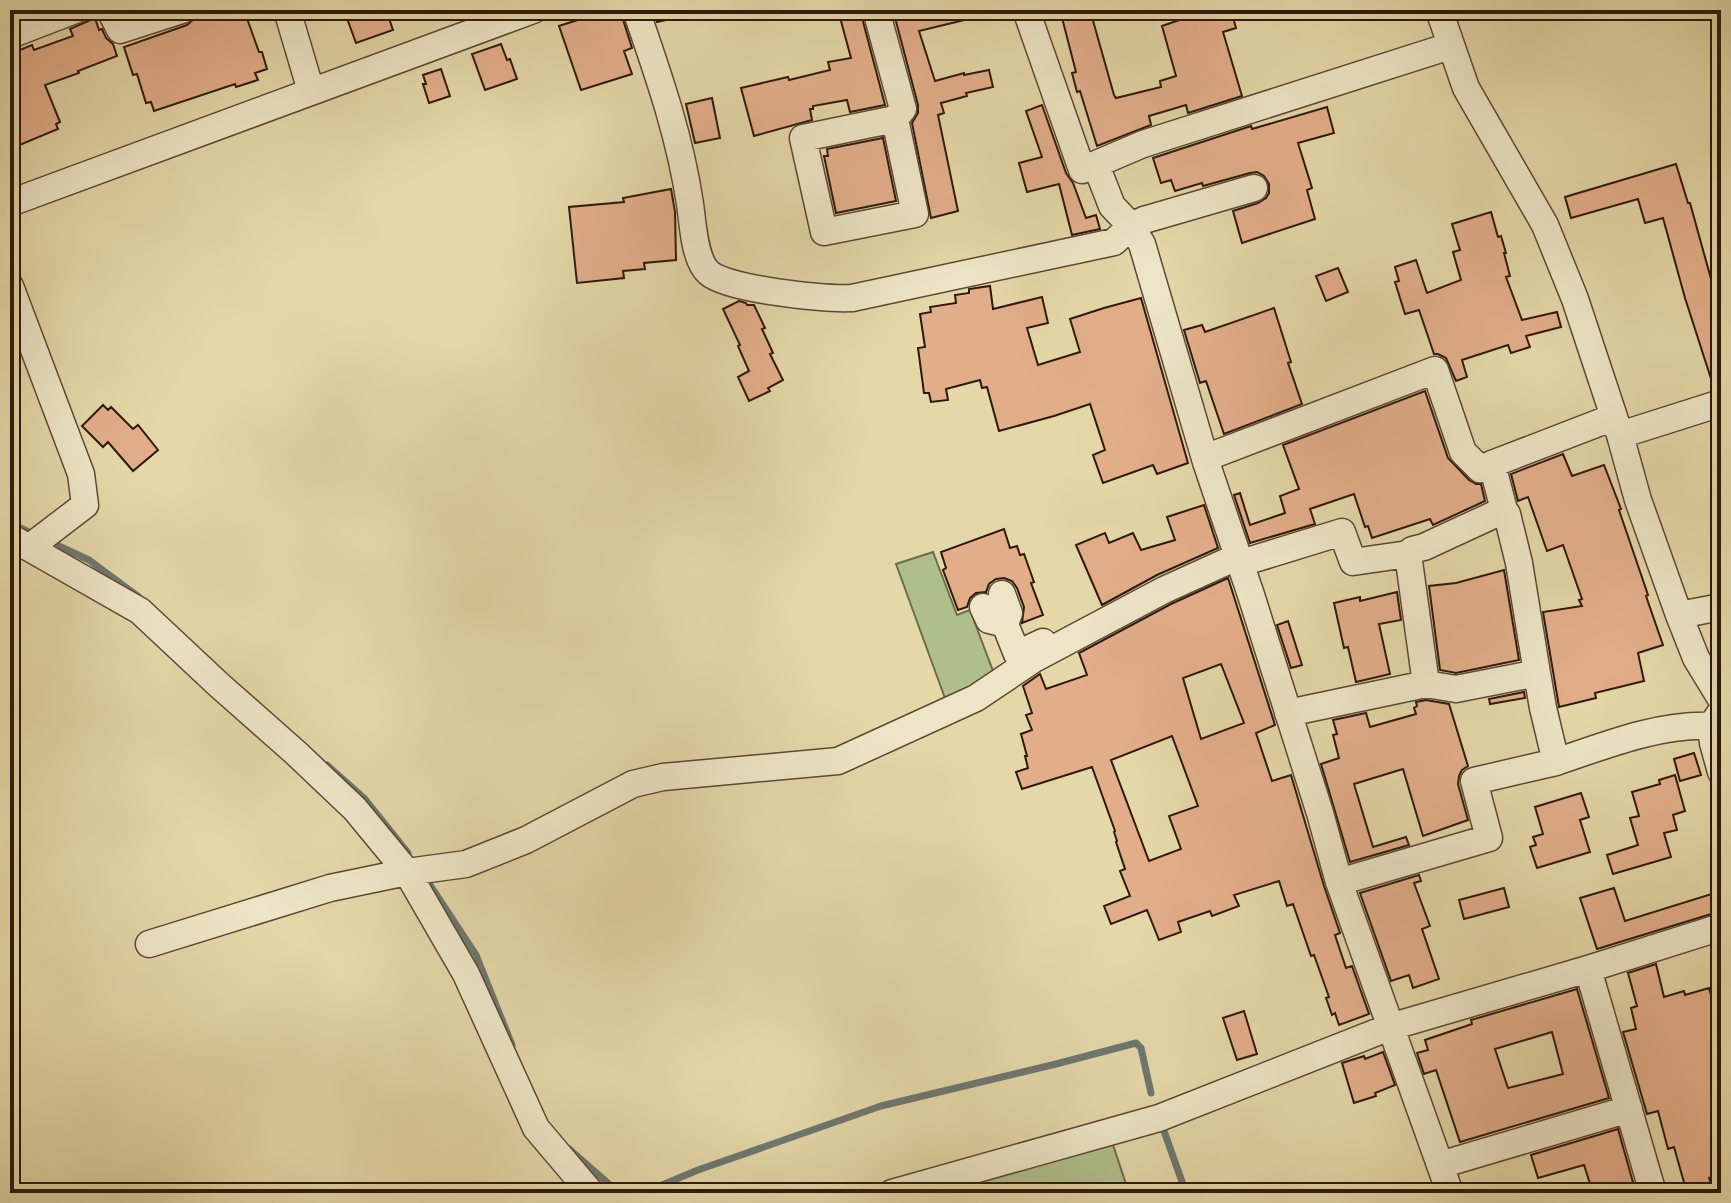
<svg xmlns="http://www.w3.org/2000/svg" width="1731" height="1203" font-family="'IM FELL DW Pica',serif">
	<rect width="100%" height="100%" fill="#e4d7a8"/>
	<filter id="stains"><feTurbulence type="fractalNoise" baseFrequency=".0025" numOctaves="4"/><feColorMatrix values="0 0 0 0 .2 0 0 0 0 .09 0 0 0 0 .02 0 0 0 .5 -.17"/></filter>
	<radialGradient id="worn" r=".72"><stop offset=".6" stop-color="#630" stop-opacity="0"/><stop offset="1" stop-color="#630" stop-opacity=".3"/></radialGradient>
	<path fill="#afbf8c" stroke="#6f6c4d" stroke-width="2" d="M933,552L957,615L970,610L996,679L946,701L896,564Z
		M1110,1136L1129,1193H961L957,1183Z"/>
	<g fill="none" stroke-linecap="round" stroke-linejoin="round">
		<path stroke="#6d786f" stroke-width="7" d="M10,523L37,536
			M48,541L89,560L139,597
			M327,765L364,798L408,853
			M424,876L476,955L512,1045
			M1164,1131L1186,1193
			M569,1149L619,1193
			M643,1193L698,1170L881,1106L1056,1064L1136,1043L1141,1048L1151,1093"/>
	</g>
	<path fill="#e2ae8a" stroke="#2f190e" stroke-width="2" fill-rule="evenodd" d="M216,10H244L259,52H262L267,69L255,73L258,80L236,87L235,84L154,111L151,102L146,103L137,74L133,75L124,47L187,25L196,17Z
		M344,10H386L393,30L356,43Z
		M609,10H620L632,48L624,51L632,74L581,90L559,26Z
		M653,10H678L679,17L657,22Z
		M838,10H860L885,105L850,112L847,100L813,106V109H810L812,120L754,136L741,88L788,77L789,80L830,70L828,62L851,58Z
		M893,10H976L977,17L919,31L935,81L964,73V75L989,70L993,87L966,93L967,96L941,103L944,113L938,115L958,211L931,218L912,123L918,113V105Z
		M1060,10H1090L1114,95L1116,98L1161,87L1160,81L1176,76L1162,26L1209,10H1231L1236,28L1223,32L1242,96L1188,113L1186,105L1149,116L1151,125L1097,146L1080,91L1077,92L1072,73L1076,72Z
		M95,18L99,30L102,29L106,38L113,44L117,56L78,71L79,73L45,85L60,122L56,124L58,129L10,149V54L32,45L34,50L73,36L70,29Z
		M501,44L507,60L510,59L517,79L485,90L472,54Z
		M441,69L450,96L429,103L423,84H426L423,75Z
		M712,98L720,138L695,143L686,104Z
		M1042,105L1066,173L1073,183L1086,218L1096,215L1100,229L1072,235L1059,184L1027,192L1019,163L1042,157L1026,111Z
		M1327,107L1334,133L1298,143L1312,188L1307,190L1315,219L1242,243L1233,211L1258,203L1266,198L1269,193V184L1264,176L1257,172L1250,173L1203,186L1202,183L1175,191L1171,180L1161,183L1153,158L1251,126L1252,129Z
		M883,138L896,201L836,213L824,156H828L827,149Z
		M1676,164L1688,203H1690L1721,315V387L1714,388L1685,298L1663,218L1645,223L1638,199L1571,218L1565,197Z
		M671,189L675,212L676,260L644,263L645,269L623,271L624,278L577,283L569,207L624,202L623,198Z
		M1491,212L1498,237L1501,236L1506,253H1504L1510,276L1506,277L1522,320L1557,312L1561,327L1526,336L1530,347L1511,353L1508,345L1462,360L1467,377L1456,381L1446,358L1438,354H1434L1419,310L1405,314L1395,282L1399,281L1395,267L1416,260L1427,293L1461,280L1453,252L1460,250L1452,224Z
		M1338,268L1348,292L1326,301L1316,276Z
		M990,286L993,309L1042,297L1048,323L1027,328L1038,365L1080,352L1070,319L1104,308L1141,298L1188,463L1157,474L1153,465L1103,483L1093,455L1105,450L1090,404L1054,416L999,431L987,387L982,388L980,380L946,389L948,400L931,402L929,393H924L918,348L925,347L920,314L931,312L930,307L956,303L955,295L969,293V289Z
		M739,301L746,303L747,305H754L765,328L762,329L773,353L770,354L783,380L768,388L770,391L749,401L738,377L749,371L738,346L740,345L723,309Z
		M1274,308L1291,362L1288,363L1302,404L1224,434L1206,381L1200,383L1184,330L1202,325L1205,332Z
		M1425,391L1448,458L1469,480L1476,484H1481L1485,501L1433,525L1430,519L1372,538L1368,526L1365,527L1354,494L1310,509L1315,524L1250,543L1234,495L1240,493L1250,525L1285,513L1280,496L1299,489L1283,445Z
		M103,405L108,410L111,407L133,429L138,425L158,450L133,471L108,442L103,447L82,426Z
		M1563,454L1572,476L1604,465L1621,509L1619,510L1648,595L1646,596L1663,645L1638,653L1644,681L1595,693L1596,698L1559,707L1543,612L1582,606L1579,600L1582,599L1563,545L1547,551L1528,497L1518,501L1511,474Z
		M1204,505L1218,548L1157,575L1102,605L1076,545L1105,533L1109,543L1133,533L1141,550L1175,540L1167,517Z
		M1004,529L1010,548L1017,546L1020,555L1024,554L1034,582L1031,583L1043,615L1022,623L1024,607L1017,588L1012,581L1004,578L996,579L989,584L986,592L976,593L970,598L967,607L958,610L943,570L946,568L941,552Z
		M1504,570L1519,660L1456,673L1440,670L1429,586L1456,583Z
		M1228,578L1275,725L1256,733L1272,781L1291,775L1324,886L1340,933L1335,935L1346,968L1352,966L1369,1014L1339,1025L1335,1013L1332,1015L1326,998L1329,997L1314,955L1311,956L1293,904L1287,906L1279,881L1234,895L1239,906L1212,916L1210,911L1178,922L1181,932L1159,940L1147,910L1111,924L1104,906L1130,896L1120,871L1125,869L1116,842L1117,841L1114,832L1115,831L1092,767L1022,789L1016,772L1028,768L1025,756H1027L1021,734L1032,730L1026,715L1032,713L1023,686L1040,674L1046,689L1087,675L1079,653L1171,604ZM1221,664L1244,723L1201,739L1183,678ZM1172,736L1198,806L1169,816L1181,849L1149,861L1111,760Z
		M1397,592L1401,620L1379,624L1390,674L1356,682L1348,647L1344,648L1334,603L1360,597V601Z
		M1288,621L1302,665L1291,668L1277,625Z
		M1524,692L1525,698L1490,704L1489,699Z
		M1426,700L1449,704L1468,766L1462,770L1459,776L1458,784L1468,820L1423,836L1403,769L1354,784L1373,847L1406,837L1409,845L1350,862L1321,764L1339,758L1333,735L1337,734L1333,720L1366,713L1370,727L1416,714L1414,708L1417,706L1416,702Z
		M1694,753L1701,775L1680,781L1674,759Z
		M1675,775L1685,811L1673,815L1677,830L1664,833L1671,857L1613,874L1607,855L1638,845L1630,818L1639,816L1632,792L1660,784L1659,780Z
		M1581,793L1589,817L1580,820L1590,852L1537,868L1530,847L1536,845L1533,837L1543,834L1535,807Z
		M1419,875L1421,881L1414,883L1430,926L1422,929L1439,979L1413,988L1409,975L1391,981L1360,893Z
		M1504,888L1509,907L1464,919L1459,900Z
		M1614,888L1625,921L1721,891V911L1597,949L1580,898Z
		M1656,964L1664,997L1684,991L1685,995L1709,988L1718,1020L1721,1019V1137L1711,1140L1721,1175L1709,1178L1714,1193H1687L1674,1147L1668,1149L1658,1111L1647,1114L1623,1032L1636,1029L1631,1008L1637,1006L1628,973Z
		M1577,989L1609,1098L1460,1142L1436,1070L1424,1074L1417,1053L1428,1050L1425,1040L1472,1024L1471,1020ZM1552,1032L1563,1074L1508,1088L1495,1049Z
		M1244,1011L1257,1054L1237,1060L1223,1018Z
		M1383,1052L1395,1085L1375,1093L1376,1096L1354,1103L1342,1063L1364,1056L1365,1059Z
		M1618,1129L1636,1193H1593L1584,1165L1538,1178L1531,1155Z"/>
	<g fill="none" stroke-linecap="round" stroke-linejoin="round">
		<defs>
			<path id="minor" d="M110,10L120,30L182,10
				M287,10L311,91
				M636,10C658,74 680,136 690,204C693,223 694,260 709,273C729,290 825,299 852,298L1114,242L1131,226L1144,220L1254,188
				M876,10L903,109L895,119L803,138L824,232L915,214L895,119
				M1026,10L1082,170L1143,144L1450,46
				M1439,10L1466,88L1545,225L1575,299L1620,435L1638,500L1679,615L1696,658L1721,699
				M10,35L75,10
				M1096,165L1112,206L1131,226L1142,244L1206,462L1251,595L1320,813L1339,882L1450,1193
				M10,203L533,10
				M10,286L81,474L85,505L30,547
				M1620,435L1721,403
				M1205,458L1435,370L1463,452L1480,469L1492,464
				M1504,510L1507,514L1519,563L1537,673
				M10,537L140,611L219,685L296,753L355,809L407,872L466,974L536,1128L591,1193
				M1408,554L1412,550L1424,547L1504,510L1492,464L1614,417
				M1241,563L1342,532L1353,562L1408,554L1426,684L1456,689L1537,673L1543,708L1556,762C1606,745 1658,724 1711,726
				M1002,594L1009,613L1005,624
				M983,607L989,620L1005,624L1017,654L1043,642
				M1679,615L1721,607
				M1721,712L1711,726L1713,743L1721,772
				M1288,713L1426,684
				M1339,882L1489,838L1474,781L1556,762
				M149,944L330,888L407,872L466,864L526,840L633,784L663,777L838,761L976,698L1034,659L1164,590L1239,556
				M1588,969L1653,1193
				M1440,1165L1629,1109
				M892,1193L1159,1118L1390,1027L1588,969L1721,927"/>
		</defs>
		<use href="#minor" stroke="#5c4834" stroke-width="29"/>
		<use href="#minor" stroke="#ede5c6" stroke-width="26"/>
	</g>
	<rect width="1731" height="1203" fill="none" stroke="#e4d7a8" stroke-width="40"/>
	<rect x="12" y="12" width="1707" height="1179" fill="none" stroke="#2f190e" stroke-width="4"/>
	<rect x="20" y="20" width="1691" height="1163" fill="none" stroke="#2f190e" stroke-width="2"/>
	<rect width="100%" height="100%" filter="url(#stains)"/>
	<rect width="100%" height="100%" fill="url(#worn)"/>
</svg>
